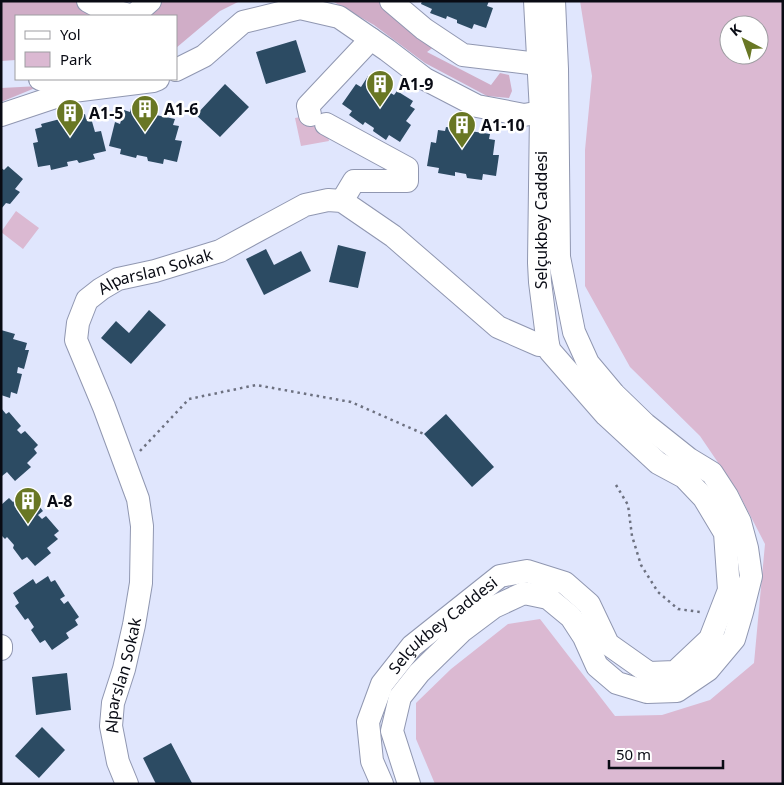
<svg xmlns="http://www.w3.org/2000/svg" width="784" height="785" font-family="'Noto Sans',sans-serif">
	<rect width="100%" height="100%" fill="#e0e6fd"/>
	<path fill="#dbb9d2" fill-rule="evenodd" d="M580,1H783V784H435L416,739V703L451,669L508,624L540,619L615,716L662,715L710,700L754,663L765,544L738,492L700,436L630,367L585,286V150L592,76ZM729,25H759V55H729Z
		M323,113L329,141L301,146L295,118Z
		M16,211L39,228L23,249L1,232Z"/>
	<path fill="#d0adc7" d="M1,1H88L132,16L150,1H240L220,11L176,48V16H16V60L1,61Z
		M332,1H391L439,43L427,52L491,85L500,73L509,75L512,91L509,98L487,96L425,63L374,25Z
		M40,86L1,102V88Z"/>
	<path fill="#2c4b63" d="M422,1H489L487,6L493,8L486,28L474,24L472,29L457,23V20L447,16L446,19L430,13L432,9L421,4Z
		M296,40L306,72L266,84L256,52Z
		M368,76L374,79L376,76L392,87L389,92L394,95L397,91L413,101L410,106L415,109L406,121L411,125L400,142L389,135L386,140L373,131L374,128L365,122L363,125L349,115L352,111L342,104L356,84L361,87Z
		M225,84L249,107L220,137L196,115Z
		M131,108L150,113L149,118L154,120L156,115L175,119L173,125L179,126L175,140L182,141L177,162L164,159L163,164L148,161L147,157L137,155L136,158L120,154L121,149L109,146L115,122L120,124L124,110L130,112Z
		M85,114L86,119L91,118L95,132L101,131L106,151L93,154L95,159L79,163L77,160L67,162L68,166L51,170L50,165L38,167L33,143L38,142L35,129L42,127L41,124L60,119L61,125L67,124L65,118Z
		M446,127L465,130L464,135L470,136V131L490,134L489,139L495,140L493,155H499L496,176L483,174L482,180L467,178L466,174L455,172V176L438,173L439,168L427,166L431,142L436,143L438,130L445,131Z
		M8,166L23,179L15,189L20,192L10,204L6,203L1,209V168L4,170Z
		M338,245L366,252L358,288L329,282Z
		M266,249L274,265L301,251L311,271L264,295L246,259Z
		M149,310L166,325L131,364L101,338L116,321L129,333Z
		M1,330L15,334L13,339L27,343L25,350H29L24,369L18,367L17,373L22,374L17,394L11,392L10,398L1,395Z
		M1,408L6,414L9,412L21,426L17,430L21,434L25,431L38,445L34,449L37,453L27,463L31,467L15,481L7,472L2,476L1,474Z
		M446,414L494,467L472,487L424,434Z
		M23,493L28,499L31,496L43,511L38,515L42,519L46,516L59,531L54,535L58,539L47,548L51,553L35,566L27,557L22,560L13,548L14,545L7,537L5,539L1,535V505L9,498L13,502Z
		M48,576L51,582L55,580L65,596L60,599L64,604L68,601L79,617L75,620L78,625L66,633L69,638L52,650L45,640L40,643L31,630L34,627L28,618L25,620L15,606L19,603L13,593L33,579L36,584Z
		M67,673L71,710L36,715L32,677Z
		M42,727L65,750L39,778L15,756Z
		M171,743L192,783L191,784H156L143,758Z"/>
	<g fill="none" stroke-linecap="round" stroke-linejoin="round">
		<defs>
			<g id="minor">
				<path d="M88,1L99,7L133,16L150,1"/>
				<path d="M391,1L424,29L463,55L538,64"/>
				<path d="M176,70L204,56L243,22L300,8L339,17L387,50L425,79L477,106L524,115L541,112"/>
				<path d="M40,79L73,91"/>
				<path d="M1,115L73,91L153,81L158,79"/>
				<path d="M310,115L308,106L371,39"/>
				<path d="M326,124L407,168V181H354L342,201"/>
				<path d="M1,646V649"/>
				<path id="s1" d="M127,784L118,762L111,726L113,703L124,669L134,625L141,583L142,526L138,499L104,407L76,340L78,323L87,300L101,289L118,279L155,271L220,251L305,205L328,200L342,201L393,236L498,327L539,345H548"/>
				<path id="s2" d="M382,784L372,761L368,722L382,684L412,646L500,576L527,571L565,583L589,604L608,644L649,673L675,672L710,639L729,590L725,533L704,498L684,477L658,463L606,415L550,351L548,345L540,282L539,263L541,112L535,1"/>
				<path d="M409,784L392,731L400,697L419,673L462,631L494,607L524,593L548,598L571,617L584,637L597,666L617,683L647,692L677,691L708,670L734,639L742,612L751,576L747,548L740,522L727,496L712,473L689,459L645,424L614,394L588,363L574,332L559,257L557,69L554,1"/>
			</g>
		</defs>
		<use href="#minor" stroke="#9097b1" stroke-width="24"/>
		<path stroke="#6d7180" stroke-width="2.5" stroke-dasharray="2.5 4" stroke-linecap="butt" d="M140,451L189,399L256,385L351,402L424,434
			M616,485L628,505L632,536L641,565L658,592L678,609L700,612"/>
		<use href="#minor" stroke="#fff" stroke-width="22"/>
	</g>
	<defs>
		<symbol id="building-pin" viewBox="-11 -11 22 30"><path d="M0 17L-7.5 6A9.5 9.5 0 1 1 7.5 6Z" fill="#697724" stroke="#fff"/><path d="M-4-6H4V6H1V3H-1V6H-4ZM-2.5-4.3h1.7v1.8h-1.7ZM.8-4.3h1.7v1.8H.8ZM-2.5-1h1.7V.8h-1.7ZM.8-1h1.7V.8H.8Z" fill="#fff"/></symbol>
	</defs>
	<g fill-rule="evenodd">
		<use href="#building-pin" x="364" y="68" width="32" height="43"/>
		<use href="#building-pin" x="129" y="93" width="32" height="43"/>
		<use href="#building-pin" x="54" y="97" width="32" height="43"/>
		<use href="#building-pin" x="446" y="109" width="32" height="43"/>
		<use href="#building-pin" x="12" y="485" width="32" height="43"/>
	</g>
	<g text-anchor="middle" stroke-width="5" stroke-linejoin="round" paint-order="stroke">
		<g font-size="16" font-weight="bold" fill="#090b14" stroke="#fff" text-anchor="start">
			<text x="399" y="90">A1-9</text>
			<text x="164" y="115">A1-6</text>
			<text x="89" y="119">A1-5</text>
			<text x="481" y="131">A1-10</text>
			<text x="47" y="507">A-8</text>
		</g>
		<g font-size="16" fill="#090b14" stroke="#fff">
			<text transform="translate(541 220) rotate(-90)" y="6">Selçukbey Caddesi</text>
			<text dy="6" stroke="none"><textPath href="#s1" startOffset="579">Alparslan Sokak</textPath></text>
			<text dy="6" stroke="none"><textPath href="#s2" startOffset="190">Selçukbey Caddesi</textPath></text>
			<text dy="6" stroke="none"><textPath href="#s1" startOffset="112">Alparslan Sokak</textPath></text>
		</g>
	</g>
	<rect width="784" height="785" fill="none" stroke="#090b14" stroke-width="5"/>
	<rect x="15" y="15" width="162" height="65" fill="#ffffff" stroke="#9d9da1"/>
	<rect x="25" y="31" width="25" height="8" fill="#ffffff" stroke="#9d9da1"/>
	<text x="60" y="40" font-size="15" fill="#090b14">Yol</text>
	<rect x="25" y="52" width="25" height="15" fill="#dbb9d2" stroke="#9d9da1"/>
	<text x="60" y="65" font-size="15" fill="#090b14">Park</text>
	<g transform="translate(744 40) rotate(319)"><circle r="24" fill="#ffffff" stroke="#9d9da1"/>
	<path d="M0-4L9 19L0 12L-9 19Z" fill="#697724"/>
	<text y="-8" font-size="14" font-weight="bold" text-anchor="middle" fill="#090b14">K</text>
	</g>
	<path d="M609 760v8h114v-8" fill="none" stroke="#090b14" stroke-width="2.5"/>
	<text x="616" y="760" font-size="15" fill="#090b14" stroke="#ffffff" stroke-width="4" paint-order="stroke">50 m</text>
</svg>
